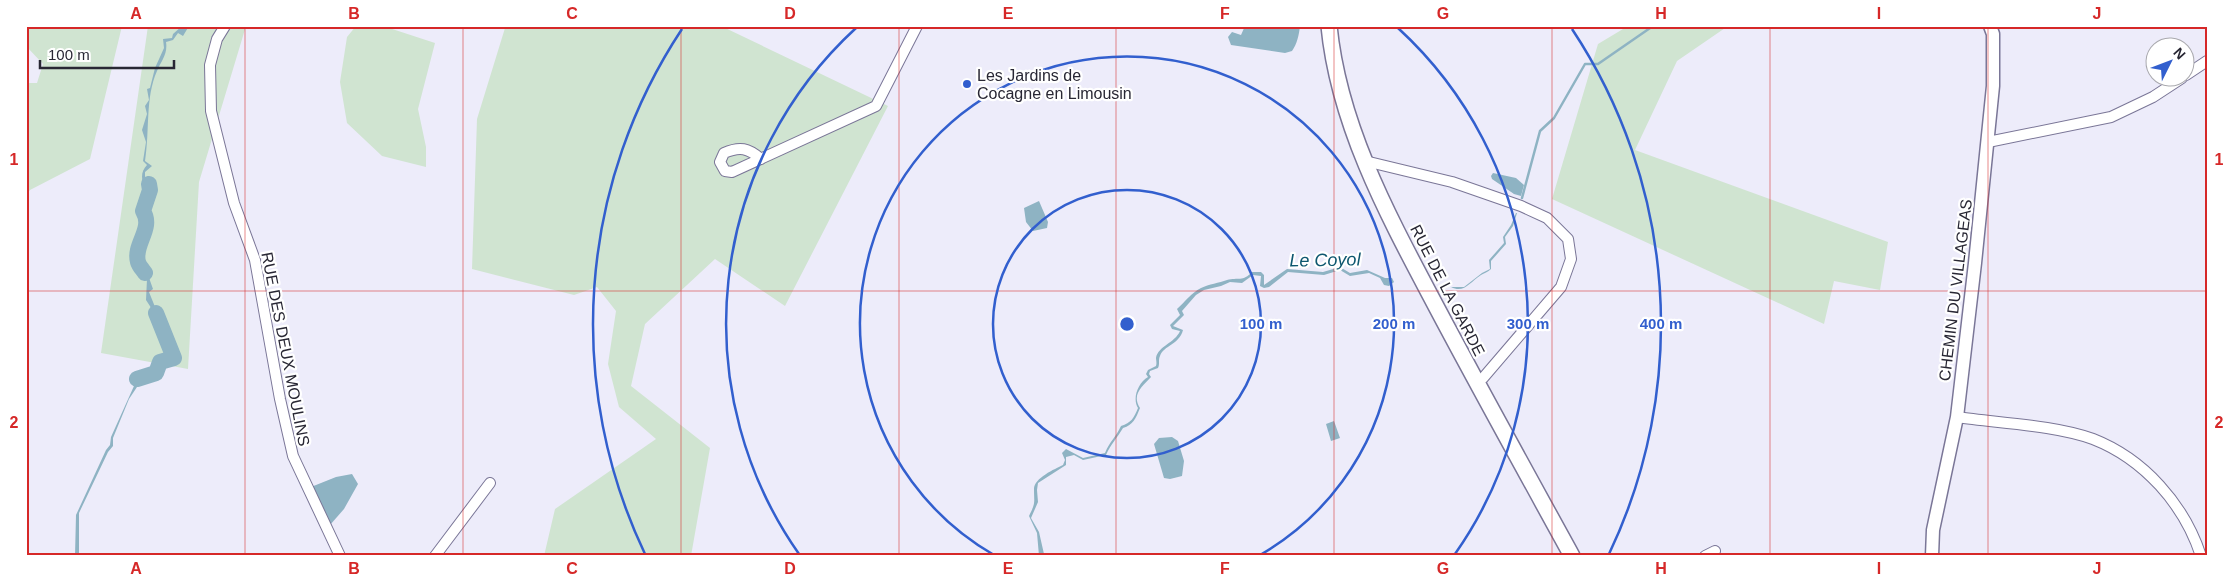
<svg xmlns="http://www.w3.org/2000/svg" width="2233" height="582" font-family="Helvetica,sans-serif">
	<rect width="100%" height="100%" fill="#edecfa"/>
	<path fill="#d0e4d1" d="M26,26H122L90,159L30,190L26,195V83H37L43,64L26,46Z
		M148,26H246L199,182L188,369L101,353Z
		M356,26H383L435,43L418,109L426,147V167L382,156L347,123L340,82L347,37Z
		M508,26H721L888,106L785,306L715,259L645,324L631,386L710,448L691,556H544L555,509L656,439L619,407L608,364L616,311L597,287L574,295L472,269L477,119L505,28Z
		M1628,26H1728L1677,61L1635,150L1888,242L1880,290L1834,281L1824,324L1552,199L1598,44Z"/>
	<path fill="#8eb3c3" d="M182,26H189L183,36L178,33L173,40L166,42C168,54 161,61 157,71C145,98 150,130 145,161L152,166L145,172V178L151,183C151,190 148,206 145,211L149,217L146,231L148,234L147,238L142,239L143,248L140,263L148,275L153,289L149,292L176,359V361L161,363L159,366L157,365L158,362L171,356C164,338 158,317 146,300L147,279L137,270L139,250L137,239L142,236L146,220L142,212C144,207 149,189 148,185L143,183C141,176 142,170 147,165L143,161L146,142L142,130L147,114L145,106L149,100L147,89L150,88L155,68L164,48L163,39L172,38L173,34Z
		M1245,26H1300C1299,35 1297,44 1292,51L1285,53L1231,45L1228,37L1232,32L1241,35Z
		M1493,173L1516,178L1524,185L1521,196L1514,194L1492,179L1491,176Z
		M1039,201L1048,222L1047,228L1033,231L1026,222L1024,208Z
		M1516,213H1517L1513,226L1505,237L1506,244L1491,261V269C1488,272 1484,273 1481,275C1470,282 1464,294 1451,287H1464L1482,273L1490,269L1489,260L1504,243L1503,237L1511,225Z
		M1340,267L1350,273L1367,270L1385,278H1392L1394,282L1389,286L1384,285L1380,278L1369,273L1350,276L1340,270L1324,275L1288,272L1269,287L1264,288L1260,286L1261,276L1253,275L1242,283L1230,282L1221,286L1204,290L1196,295L1182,311L1184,315L1173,326L1183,330C1179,345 1164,345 1160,356C1158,360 1160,364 1158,368L1150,371L1149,374L1151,377C1143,386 1131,394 1140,408C1136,418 1133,425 1123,428C1117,438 1111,444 1106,455L1083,460L1074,455L1066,457V465L1038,483L1037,490L1038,502L1031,518L1039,532L1044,554L1039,556L1037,533L1029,516C1036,502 1034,503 1034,489C1034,478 1055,469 1063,465L1065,460L1062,453L1066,449L1083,458L1105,453C1110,441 1116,437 1121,426C1131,423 1134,418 1138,408C1132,398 1138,383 1148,377L1146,374L1148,370L1156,366C1157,363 1156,360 1156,358C1158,346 1175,343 1180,331L1172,329L1170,325L1180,315L1177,309C1185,302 1191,293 1201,288C1209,284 1219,283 1227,280C1238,277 1243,282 1252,272H1261L1264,275V285L1287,269L1323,272Z
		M155,372L157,374L145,380H138L137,387L129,399L113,438V446L108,452L79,513V556H75L76,515L106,450L110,445L111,437L134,386L136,376Z
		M1334,421L1340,438L1331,441L1326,424Z
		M1172,437L1178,441L1184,461L1182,476L1170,479L1164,478L1154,444L1159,438Z
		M352,474L358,484L344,509L330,525L311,487L336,477Z"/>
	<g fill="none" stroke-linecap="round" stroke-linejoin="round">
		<path stroke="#8eb3c3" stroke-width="2.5" d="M1522,198L1540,131L1554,118L1585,64H1598L1653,26"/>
		<path stroke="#8eb3c3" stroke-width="16" d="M145,273C143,270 139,266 138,262C133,244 154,229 143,211L150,190L149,184
			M137,379L156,373L160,362L174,358L156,313"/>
		<defs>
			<path id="minor" d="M225,26L217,39L210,65L211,111L234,203L255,260L280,399L293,456L340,556
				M2186,75L2207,61
				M1988,142L2111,117L2153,97L2182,78
				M761,159C748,148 740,146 724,153L720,162L725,171L732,172L876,106L917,26
				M1365,161L1452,182L1521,206L1547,218L1568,239L1571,259L1561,287L1483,378L1476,382
				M1957,417C1997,423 2055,425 2093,439C2144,459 2184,504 2201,556
				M435,556L490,483
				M1705,556L1715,551"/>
			<path id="tertiary" d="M1932,556L1933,530L1957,417L1975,263L1993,86V34L1990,26"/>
			<path id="secondary" d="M1329,26C1339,128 1391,221 1438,310C1482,393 1527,474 1572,556"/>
		</defs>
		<use href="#minor" stroke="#7a7697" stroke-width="12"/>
		<use href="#tertiary" stroke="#7a7697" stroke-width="15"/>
		<use href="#secondary" stroke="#7a7697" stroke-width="18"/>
		<use href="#minor" stroke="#fff" stroke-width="10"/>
		<use href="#tertiary" stroke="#fff" stroke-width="12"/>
		<use href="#secondary" stroke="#fff" stroke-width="15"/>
	</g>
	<path fill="none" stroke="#d62828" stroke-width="1" stroke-opacity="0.55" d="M245,26V556M463,26V556M681,26V556M899,26V556M1116,26V556M1334,26V556M1552,26V556M1770,26V556M1988,26V556M26,291H2207"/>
	<g fill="none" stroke="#325fce" stroke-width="2.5">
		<circle cx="1127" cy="324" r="134"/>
		<path d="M994 555A267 267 0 1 1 1260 555"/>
		<path d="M799 554A401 401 0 0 1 856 28M1398 28A401 401 0 0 1 1455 554"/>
		<path d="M645 554A534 534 0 0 1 682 29M1572 29A534 534 0 0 1 1609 554"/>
	</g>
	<circle fill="#325fce" stroke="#fff" stroke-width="2" cx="967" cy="84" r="5"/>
	<g text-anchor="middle" stroke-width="4.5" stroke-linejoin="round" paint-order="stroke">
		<g font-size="16" fill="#282734" stroke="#fff" text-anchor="start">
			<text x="977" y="81">Les Jardins de<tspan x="977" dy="18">Cocagne en Limousin</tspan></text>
		</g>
		<g font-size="16" fill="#282734" stroke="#fff">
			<text transform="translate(1448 290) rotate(63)" y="6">RUE DE LA GARDE</text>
			<text transform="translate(1955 290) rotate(-83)" y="6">CHEMIN DU VILLAGEAS</text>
			<text transform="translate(286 349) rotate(79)" y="6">RUE DES DEUX MOULINS</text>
		</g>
		<g font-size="18" font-style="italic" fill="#0e576f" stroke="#fff">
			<text transform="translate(1325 260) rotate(-1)" y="6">Le Coyol</text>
		</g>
	</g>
	<circle cx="1127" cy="324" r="8" fill="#325fce" stroke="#fff" stroke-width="2.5"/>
	<g font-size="15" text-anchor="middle" font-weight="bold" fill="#325fce" stroke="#fff" stroke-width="4.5" stroke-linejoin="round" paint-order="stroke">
		<text x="1261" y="329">100 m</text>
		<text x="1394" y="329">200 m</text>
		<text x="1528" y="329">300 m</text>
		<text x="1661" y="329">400 m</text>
	</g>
	<rect width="2233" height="582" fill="none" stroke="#ffffff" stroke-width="55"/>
	<g transform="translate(2170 62) rotate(48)"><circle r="24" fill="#ffffff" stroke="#a9a9ae"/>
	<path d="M0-4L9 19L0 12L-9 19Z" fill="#325fce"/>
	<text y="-8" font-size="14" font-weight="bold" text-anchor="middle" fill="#282734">N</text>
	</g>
	<path d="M40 60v8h134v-8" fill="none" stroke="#282734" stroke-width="2.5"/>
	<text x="48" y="60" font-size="15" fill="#282734" stroke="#ffffff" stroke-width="4" paint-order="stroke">100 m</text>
	<rect x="28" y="28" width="2178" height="526" fill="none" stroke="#d62828" stroke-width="2"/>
	<g font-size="16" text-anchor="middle" font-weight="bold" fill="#d62828">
		<text x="136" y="19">A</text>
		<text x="354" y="19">B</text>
		<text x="572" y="19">C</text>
		<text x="790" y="19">D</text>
		<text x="1008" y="19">E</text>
		<text x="1225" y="19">F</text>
		<text x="1443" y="19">G</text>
		<text x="1661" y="19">H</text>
		<text x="1879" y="19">I</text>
		<text x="2097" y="19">J</text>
		<text x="14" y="165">1</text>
		<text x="2219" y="165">1</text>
		<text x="14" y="428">2</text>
		<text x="2219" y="428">2</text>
		<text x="136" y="574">A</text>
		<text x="354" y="574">B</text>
		<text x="572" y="574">C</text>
		<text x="790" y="574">D</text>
		<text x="1008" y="574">E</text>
		<text x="1225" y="574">F</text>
		<text x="1443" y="574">G</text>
		<text x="1661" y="574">H</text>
		<text x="1879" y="574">I</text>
		<text x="2097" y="574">J</text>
	</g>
</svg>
